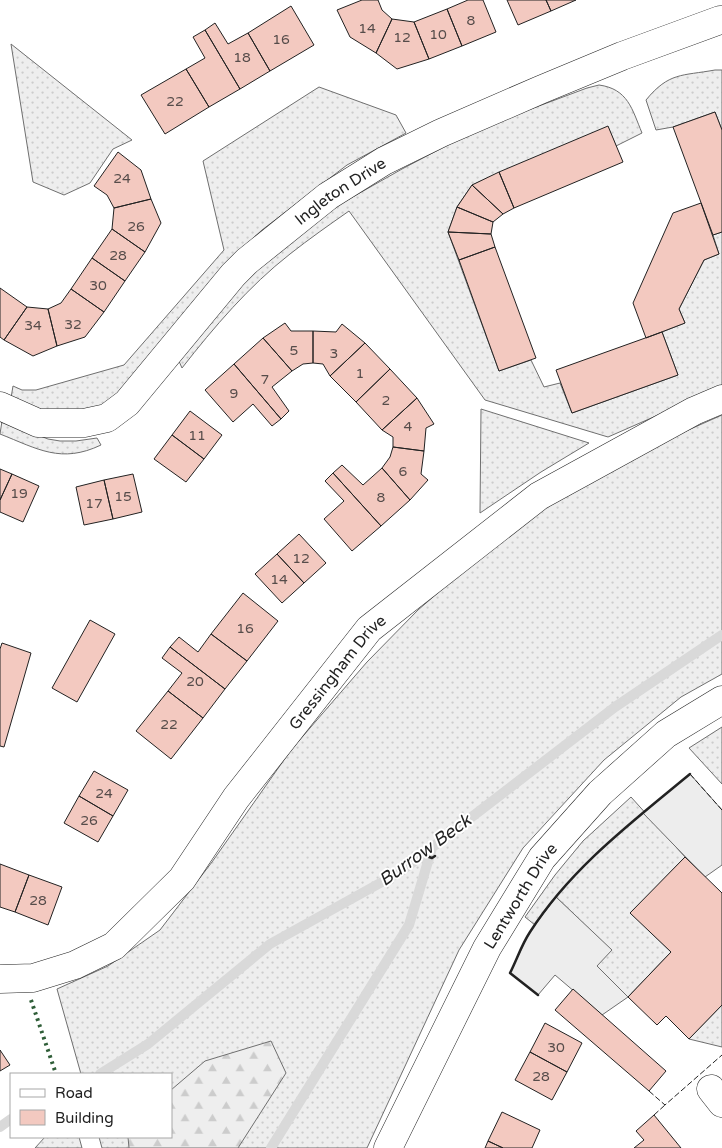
<svg xmlns="http://www.w3.org/2000/svg" width="722" height="1148" font-family="'Varela Round',sans-serif">
	<defs>
		<pattern id="grass-dots" width="8" height="8" patternUnits="userSpaceOnUse" patternTransform="scale(1.25)"><rect width="8" height="8" fill="#eee"/><path d="M2 2h.1M6 6h.1" fill="none" stroke="#ccc" stroke-width="1.8" stroke-linecap="round"/></pattern>
		<pattern id="forest-firs" width="22" height="20" patternUnits="userSpaceOnUse" patternTransform="scale(1.25)"><rect width="22" height="20" fill="#eee"/><path d="M5 1l3.5 6h-7zM16 11l3.5 6h-7z" fill="#ccc"/></pattern>
	</defs>
	<rect width="100%" height="100%" fill="#fff"/>
	<path fill="url(#grass-dots)" stroke="#6f6f6f" d="M11,44L132,140L113,149L90,183L64,195L33,182Z
		M715,70H722V130L715,112L673,127L656,130L646,100C669,72 682,76 715,70Z
		M599,85C628,89 632,109 642,133L616,146L608,127L472,185L457,207L448,232L499,371L531,360L544,387L560,383L572,413L678,375L662,332L685,323L679,309L704,260L719,254L713,235L722,232V387L608,437L485,400L349,211C329,225 309,239 290,254C249,286 214,327 182,368L178,359L218,305L274,253L342,203L402,169L480,128L587,88Z
		M319,87L396,115L406,133L347,165L262,230L227,262L120,392L101,406L78,411L52,413L34,408L11,398L13,386L22,390H36L124,365L224,250L203,161Z
		M481,409L589,443L541,472L480,513Z
		M722,415V674L681,697L604,760L523,848L459,950L367,1148H102L99,1137H171V1074H81L57,989L108,966L160,930L212,862L291,750L367,662L418,610L463,571L534,515L603,473L677,435Z
		M2,421L48,439L60,441H76L97,438L101,445C61,464 38,449 0,434Z
		M722,727V784L689,748Z
		M631,797L685,857L631,913L671,952L628,997L596,966L611,950L556,897L535,925L525,917L555,875L583,841Z
		M722,1005V1047L689,1039Z
		M45,1137H79L82,1148H35Z"/>
	<path fill="url(#forest-firs)" stroke="#6f6f6f" d="M271,1041L286,1073L238,1148H129L128,1137H171V1090L205,1061Z"/>
	<path fill="#ededed" stroke="#6f6f6f" d="M690,774L722,810V865L705,877L643,813Z
		M556,897L612,950L597,966L628,997L602,1015L555,975L538,995L510,973L529,933Z"/>
	<g fill="none" stroke-linecap="round" stroke-linejoin="round">
		<path stroke="#d9d9d9" stroke-width="10" d="M100,1074L148,1044L270,944L400,872L615,707L722,635
			M0,1127L11,1119
			M271,1148L409,925L432,848"/>
	</g>
	<path fill="#f3c9c0" stroke="#222" d="M362,0H378L382,10L392,19L376,53L350,37L337,10Z
		M468,0H483L496,32L462,46L447,9Z
		M507,0H546L551,11L518,25Z
		M546,0H576L551,11Z
		M291,6L314,45L270,71L248,33Z
		M447,9L462,46L429,59L414,22Z
		M392,19L414,22L429,59L397,69L376,53Z
		M215,23L228,44L248,33L270,71L240,89L205,30Z
		M205,30L240,89L209,107L186,69L205,58L193,37Z
		M186,69L209,107L165,134L141,95Z
		M715,112L722,130V232L713,235L673,127Z
		M608,126L623,162L514,208L499,172Z
		M118,152L141,170L151,199L114,208L107,195L94,186Z
		M499,172L514,208L503,214L472,185Z
		M472,185L503,214L493,222L457,207Z
		M151,199L161,223L145,252L112,229L114,208Z
		M701,203L719,254L704,260L679,309L685,323L646,338L633,303L673,213Z
		M457,207L493,222L491,234L448,232Z
		M112,229L145,252L125,281L92,258Z
		M448,232L491,234L495,247L459,260Z
		M495,247L536,358L499,371L459,260Z
		M92,258L125,281L104,312L71,289Z
		M0,288L27,307L4,340L0,337Z
		M71,289L104,312L85,337L57,346L48,309L61,303Z
		M27,307L48,309L57,346L33,356L4,340Z
		M285,323L291,331H313V363L303,364L292,371L263,338Z
		M342,324L365,343L330,376L323,364L313,363V331L336,332Z
		M662,332L678,375L572,413L556,370Z
		M263,338L292,371L272,387L289,411L281,419L234,364Z
		M365,343L390,369L356,402L330,376Z
		M234,364L281,419L272,426L253,404L233,422L205,390Z
		M390,369L417,398L382,430L356,402Z
		M417,398L434,424L426,428L424,451L393,447V437L382,430Z
		M190,411L222,435L204,459L172,435Z
		M172,435L204,459L186,482L154,459Z
		M393,447L424,451L421,474L428,480L410,500L382,468L390,457Z
		M342,465L363,485L382,468L410,500L381,526L333,473Z
		M0,469L12,474L0,500Z
		M333,473L381,526L352,551L324,519L344,501L325,481Z
		M12,474L39,486L23,522L0,512V500Z
		M133,474L142,512L113,519L104,480Z
		M104,480L113,519L84,525L76,487Z
		M299,534L326,563L304,583L277,554Z
		M277,554L304,583L282,603L255,574Z
		M243,593L278,621L247,661L211,634Z
		M90,620L115,634L77,702L52,688Z
		M211,634L247,661L225,689L170,647L179,637L198,652Z
		M2,643L31,653L4,747L0,746V649Z
		M170,647L225,689L203,718L168,691L182,673L162,658Z
		M168,691L203,718L171,759L136,731Z
		M94,771L128,790L113,816L79,796Z
		M79,796L113,816L98,842L64,823Z
		M685,857L722,893V1005L689,1039L666,1016L657,1025L628,997L671,952L630,913Z
		M0,864L29,875L15,912L0,907Z
		M29,875L62,887L48,925L15,912Z
		M573,989L666,1071L649,1091L555,1010Z
		M545,1023L582,1043L567,1072L530,1052Z
		M0,1050L10,1065L0,1071Z
		M530,1052L567,1072L552,1100L515,1080Z
		M502,1112L540,1130L532,1148H503L488,1141Z
		M654,1115L681,1148H634L644,1140L636,1131Z
		M488,1141L503,1148H485Z"/>
	<g fill="none" stroke-linecap="round" stroke-linejoin="round">
		<defs>
			<g id="minor">
				<path id="s1" d="M0,406L38,423H84L107,418L127,403L233,275L247,261L328,196L384,161L441,133L540,90L622,56L720,20"/>
				<path id="s2" d="M0,979L33,978L75,965L114,946L182,879L236,798L369,629L539,496L694,411L722,399"/>
				<path d="M711,1089L722,1103"/>
				<path id="s3" d="M388,1148L487,948L542,858L600,793L666,734L722,700"/>
			</g>
		</defs>
		<use href="#minor" stroke="#222" stroke-width="29"/>
		<use href="#minor" stroke="#fff" stroke-width="28"/>
		<path stroke="#2f5e38" stroke-width="4" stroke-dasharray="2.5 4" stroke-linecap="butt" d="M31,1000L56,1074"/>
		<path stroke="#222" stroke-width="1" stroke-dasharray="6 2.5" stroke-linecap="butt" d="M690,774L722,810
			M426,856L432,858
			M649,1091L665,1105L722,1055
			M654,1115L665,1105"/>
		<path stroke="#222" stroke-width="2.5" d="M427,853L426,856L432,858L435,856
			M538,995L510,973C517,959 522,944 530,932C571,868 632,822 690,774"/>
	</g>
	<g text-anchor="middle" stroke-width="4" stroke-linejoin="round" paint-order="stroke">
		<g font-size="14" fill="#564c4a">
			<text x="471" y="25">8</text>
			<text x="367" y="33">14</text>
			<text x="438" y="39">10</text>
			<text x="402" y="42">12</text>
			<text x="281" y="44">16</text>
			<text x="242" y="62">18</text>
			<text x="175" y="106">22</text>
			<text x="122" y="183">24</text>
			<text x="136" y="231">26</text>
			<text x="118" y="260">28</text>
			<text x="98" y="290">30</text>
			<text x="73" y="329">32</text>
			<text x="33" y="330">34</text>
			<text x="294" y="355">5</text>
			<text x="334" y="358">3</text>
			<text x="360" y="378">1</text>
			<text x="265" y="384">7</text>
			<text x="234" y="398">9</text>
			<text x="386" y="405">2</text>
			<text x="408" y="431">4</text>
			<text x="197" y="440">11</text>
			<text x="403" y="476">6</text>
			<text x="19" y="498">19</text>
			<text x="123" y="501">15</text>
			<text x="381" y="502">8</text>
			<text x="94" y="508">17</text>
			<text x="301" y="563">12</text>
			<text x="279" y="584">14</text>
			<text x="245" y="633">16</text>
			<text x="195" y="686">20</text>
			<text x="169" y="729">22</text>
			<text x="104" y="798">24</text>
			<text x="89" y="825">26</text>
			<text x="38" y="905">28</text>
			<text x="556" y="1052">30</text>
			<text x="541" y="1081">28</text>
		</g>
		<g font-size="16" fill="#222" stroke="#fff">
			<text dy="6" stroke="none"><textPath href="#s1" startOffset="439">Ingleton Drive</textPath></text>
			<text dy="6" stroke="none"><textPath href="#s2" startOffset="475">Gressingham Drive</textPath></text>
			<text dy="6" stroke="none"><textPath href="#s3" startOffset="285">Lentworth Drive</textPath></text>
		</g>
		<g font-size="18" font-style="italic" fill="#222" stroke="#fff">
			<text transform="translate(425 850) rotate(-36)" y="6">Burrow Beck</text>
		</g>
	</g>
	<rect x="10" y="1073" width="162" height="65" fill="#ffffff" stroke="#a7a7a7"/>
	<rect x="20" y="1089" width="25" height="8" fill="#ffffff" stroke="#a7a7a7"/>
	<text x="55" y="1098" font-size="15" fill="#222222">Road</text>
	<rect x="20" y="1110" width="25" height="15" fill="#f3c9c0" stroke="#a7a7a7"/>
	<text x="55" y="1123" font-size="15" fill="#222222">Building</text>
</svg>
